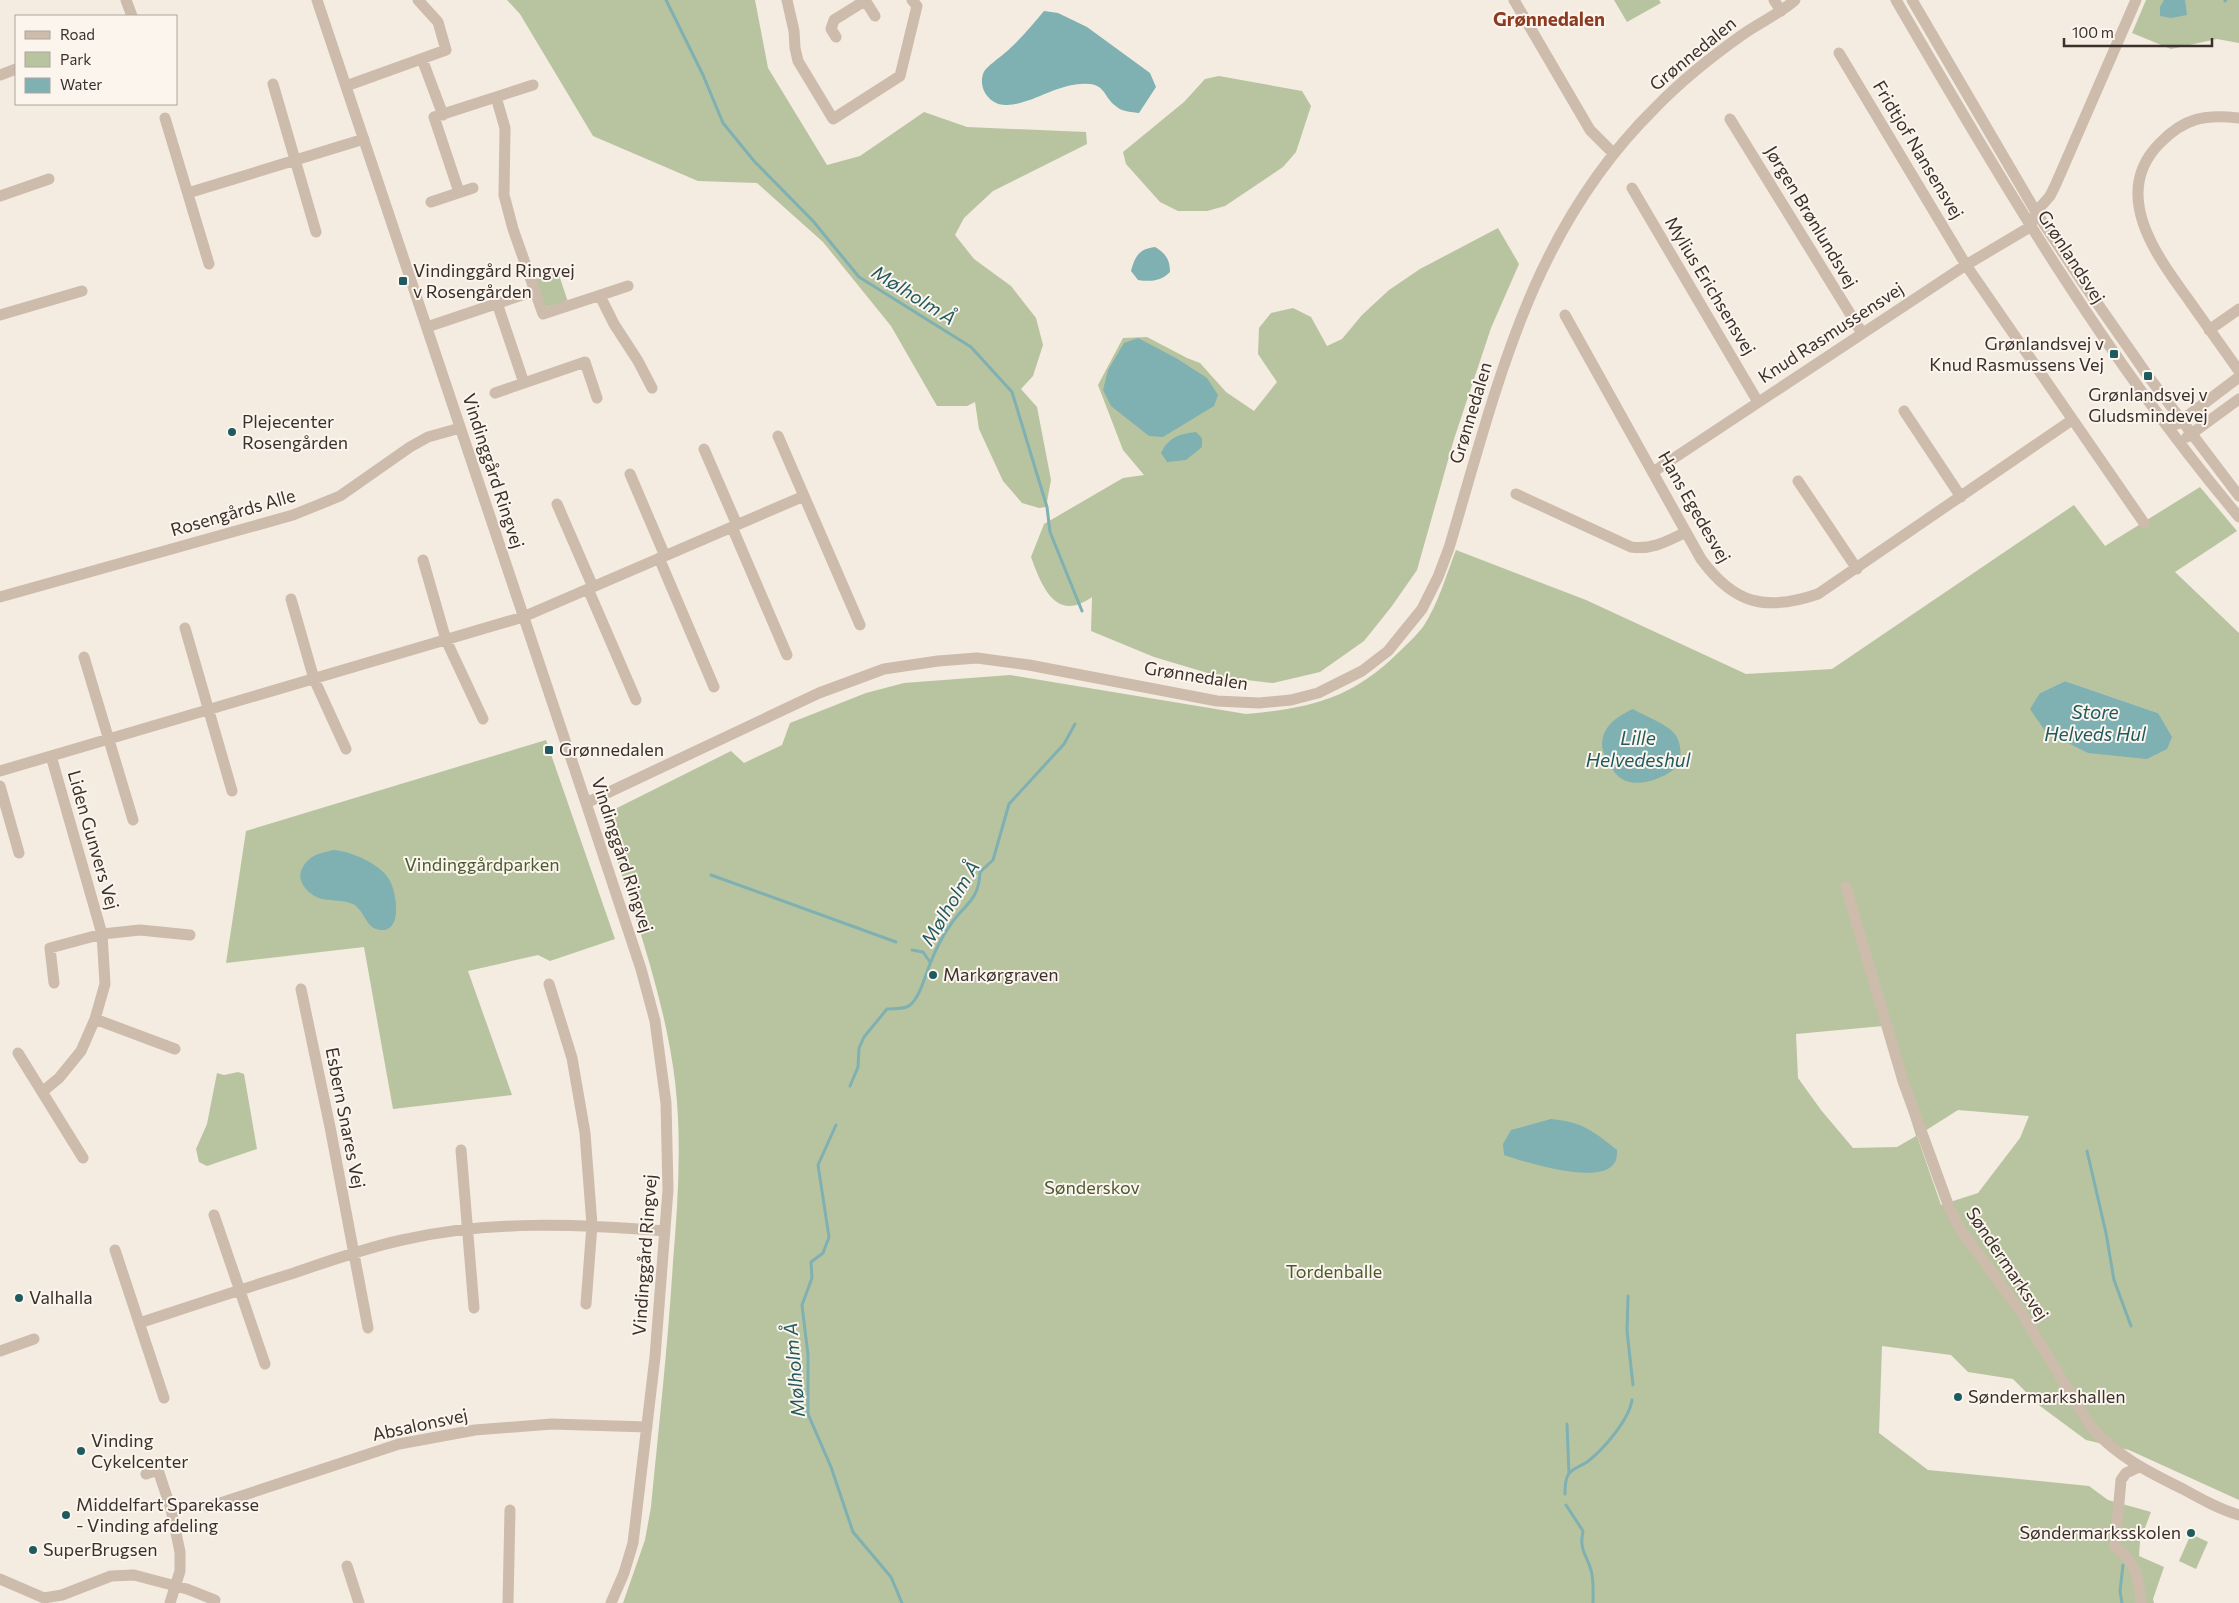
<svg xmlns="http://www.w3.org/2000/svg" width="2239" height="1603" font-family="Commissioner,sans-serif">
	<rect width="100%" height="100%" fill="#f4ebe1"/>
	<path fill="#b8c4a0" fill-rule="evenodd" d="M507,0H755L768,68L827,165L860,156L924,112L967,127L1086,132L1087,144L993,191L964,218L955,235L974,259L1011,286L1036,318L1043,345L1033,376L1021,389L1037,407L1051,480L1046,507L1039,508L1022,503L1003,481L979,429L975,402L967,406H937L891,326L823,242L757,183L698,181L593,136L520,14Z
		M1614,0H1659L1661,3L1627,22Z
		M2146,0H2239V43L2217,39L2171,49L2132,33Z
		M1219,76L1302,91L1311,106L1296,152L1283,167L1225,206L1207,211H1178L1160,202L1126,164L1123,152L1184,102L1205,79Z
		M1498,228L1519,264L1491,328L1454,439L1417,570L1392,606L1364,641L1320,672L1273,683L1221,677L1154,657L1091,631L1092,597C1056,623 1042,587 1031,557L1044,524L1123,478L1144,475L1123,450L1098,385L1123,338L1147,337L1187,358L1200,363L1226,392L1254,411L1277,382L1258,354L1259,328L1271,313L1293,308L1311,317L1327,346L1342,339L1362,315L1389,290L1420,269Z
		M558,272L568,302L546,307L534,279Z
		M2200,487L2237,531L2175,572L2239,633V1500L2129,1450L2086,1440L2040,1406L2013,1379L1968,1372L1951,1355L1882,1346L1879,1433L1928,1470L2089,1486L2108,1500L2151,1512L2140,1541L2139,1556L2164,1567L2153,1599L2154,1603H623L645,1540L651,1507C659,1425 668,1344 673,1262C678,1202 682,1141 675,1081C664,991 629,901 603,815L731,751L744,763L782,745L790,723L866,693L904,683L1010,675L1246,714C1310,708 1352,699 1399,652C1407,644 1416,636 1423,627C1438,604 1446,576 1456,550L1586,600L1746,674L1832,669L2074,505L2105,546ZM2065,681L2158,713L2040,693ZM1883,1026L1916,1136L1897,1147L1853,1148L1821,1110L1798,1078L1796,1034ZM1958,1110L2029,1116L2020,1138L1978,1193L1941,1205L1917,1136Z
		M546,740L615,939L550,961L538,955L468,971L512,1095L393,1109L364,947L226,963L246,831Z
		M238,1072L244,1074L257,1149L207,1166L199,1162L196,1149L207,1124L217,1073L224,1075Z
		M2191,1534L2208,1542L2196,1569L2179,1561Z"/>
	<path fill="#7fb0b2" d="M2164,0H2185L2187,15L2171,18L2160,16V7Z
		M1044,11L1058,13L1087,27L1150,73L1156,87L1139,113C1132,112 1123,112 1117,107C1102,97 1107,82 1081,84C1055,85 1032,104 1007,105C991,106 978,90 983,74C985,68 992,64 996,60C1015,46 1029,29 1044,11Z
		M1155,247C1165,253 1170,259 1170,272C1161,281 1151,282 1138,280L1131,271C1135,256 1139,249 1155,247Z
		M1138,338L1176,358L1207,378L1218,395L1214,406L1163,437L1149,436L1111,406L1103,390L1108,370L1124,343Z
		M1196,432L1202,438V447L1186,460L1167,462L1161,453C1169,437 1179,434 1196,432Z
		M2065,681L2158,713L2172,737L2167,749L2147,759L2088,753L2046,732L2030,709L2040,693Z
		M1633,709C1643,715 1666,724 1673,732C1682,741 1684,761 1673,770C1662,779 1636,788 1622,779C1617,776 1613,771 1610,765C1606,759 1602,751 1602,744C1603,725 1618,716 1633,709Z
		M333,850C351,851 384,865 391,883C397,896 403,937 376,929C366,926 363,909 353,904C344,900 333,901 323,899C311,897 295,882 302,869C309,855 318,854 333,850Z
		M1551,1119C1583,1122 1593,1131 1617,1150C1617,1153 1617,1159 1615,1162C1602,1187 1525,1162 1504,1155L1503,1144L1511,1130Z"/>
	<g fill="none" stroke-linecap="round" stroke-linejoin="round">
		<path stroke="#7fb0b2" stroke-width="3" d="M666,0L703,75L723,123L754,161L813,221L859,277L971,347L1012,392L1047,507L1050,532L1082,611
			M2225,1L2226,0
			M711,875L896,942
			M912,950L923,952L930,962
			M850,1086L858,1067L859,1048L864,1037L887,1009C894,1008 904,1010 910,1005C920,997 925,976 930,964C935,951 943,935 951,924C966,903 979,900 980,872L993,860L1009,804L1064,744L1075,724
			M836,1125L818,1165L829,1237L823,1253L811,1262L812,1278L802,1305L808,1355V1414L831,1467L853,1532L891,1577L902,1603
			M2087,1151L2106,1233L2114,1280L2131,1326
			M1628,1296L1627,1331L1633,1385
			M1567,1424L1569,1474
			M1565,1494C1565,1488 1565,1480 1568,1475C1573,1467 1580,1467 1587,1462C1603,1450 1629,1420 1632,1400
			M1566,1505L1583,1531C1579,1550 1586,1553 1591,1570C1594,1581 1593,1592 1593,1603
			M2122,1603L2120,1591L2123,1565"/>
		<path stroke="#cdbbac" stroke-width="11" d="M126,0L132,16
			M317,0L586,803L641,969L655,1021L666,1103L668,1190L655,1357L633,1543L624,1573L611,1603
			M787,0L794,31L795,48L798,61L833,119L900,76L917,6L912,0
			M865,0L875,16
			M1514,0L1590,130L1613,153
			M1774,0L1781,11
			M1896,0C2000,179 2105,358 2239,517
			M1912,0L2036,212L2081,280L2148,376L2239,496
			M836,37L831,29L834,20L866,0
			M1839,53L1966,265L2144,523
			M422,59L443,115
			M0,75L16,69
			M273,84L316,232
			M346,86L446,50L438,22L418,0
			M496,97L505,128L504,195L513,229L543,314L628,286
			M165,118L209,264
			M2239,118C2205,114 2184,118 2160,143C2110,193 2156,255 2188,299C2205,323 2222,347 2239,371
			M1730,119L1862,333
			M1632,188L1758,402
			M459,192L434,117L533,85
			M188,193L364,139
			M0,196L49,179
			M431,202L473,188
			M600,296L614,324L638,361L652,388
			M497,303L524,383
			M0,315L82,291
			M1565,315L1701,559C1734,604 1765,612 1818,594L2072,420
			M427,327L534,291
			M2209,330L2239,309
			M495,393L585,362L597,398
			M1904,411L1961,497
			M2177,424L2239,377
			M778,436L860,625
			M2187,437L2239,399
			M704,449L737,525
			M1653,472L1966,265L2030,227L2036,212L2050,196L2055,186L2136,0
			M630,474L665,556
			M1798,481L1857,569
			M1516,494L1631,547C1653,550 1667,541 1686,532
			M557,504L593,587
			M732,527L787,655
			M659,558L714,687
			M423,560L446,640L483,719
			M588,589L636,700
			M0,597L293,515L340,496L410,447L428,437L460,428
			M291,599L314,679L346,749
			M185,628L232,791
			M84,657L133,820
			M0,771L523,617L804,496
			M0,786L19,853
			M586,803L819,693L884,669L938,661L977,658L1029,665L1217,701L1259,703L1291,700L1318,693L1362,671L1388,651L1422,609L1438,577L1449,548C1497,387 1530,231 1655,108C1681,81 1711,57 1742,35C1759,23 1779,14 1795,0
			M1846,887L1903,1081L1950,1210L1961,1230L2021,1312L2091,1427C2117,1456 2148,1472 2183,1489C2201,1499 2219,1509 2239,1515
			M54,983L50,948L102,934L140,930L190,935
			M549,984L572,1058L585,1133L592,1225L586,1304
			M301,989L330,1127L368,1328
			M95,1019L175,1049
			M18,1053L83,1158
			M42,1092L59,1078L81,1051L95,1019L105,984L102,934L51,756
			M461,1150L474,1308
			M214,1215L265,1364
			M115,1250L164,1398
			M139,1323C191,1306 242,1289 294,1273C329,1261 365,1248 402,1240C489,1220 578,1224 665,1231
			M0,1351L34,1339
			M2139,1467L2126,1473L2121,1480L2115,1547C2136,1560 2139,1580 2141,1603
			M146,1474L158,1470L171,1509L180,1552V1571L170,1603
			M208,1507L399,1444L475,1430L552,1424L647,1427
			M347,1566L359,1603
			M0,1579L44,1598L62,1595L111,1576L134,1575L187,1589L215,1600
			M508,1603L510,1510"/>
	</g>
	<g fill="#1f5a5e" stroke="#fbf5ee" stroke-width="2">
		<rect x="398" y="276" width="10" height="10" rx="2.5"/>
		<rect x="2109" y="349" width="10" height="10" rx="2.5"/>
		<rect x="2143" y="371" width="10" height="10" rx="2.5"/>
		<circle cx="232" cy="432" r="5"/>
		<rect x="544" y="745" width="10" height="10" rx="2.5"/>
		<circle cx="933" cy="975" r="5"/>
		<circle cx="19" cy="1298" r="5"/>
		<circle cx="1958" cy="1397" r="5"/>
		<circle cx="81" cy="1451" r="5"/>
		<circle cx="66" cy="1515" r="5"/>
		<circle cx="2191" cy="1533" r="5"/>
		<circle cx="33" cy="1550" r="5"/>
	</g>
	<g text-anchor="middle" stroke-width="4" stroke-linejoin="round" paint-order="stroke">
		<g font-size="18" fill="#3b302b" stroke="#fbf5ee">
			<text transform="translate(1693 54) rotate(-39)" y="6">Grønnedalen</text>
			<text transform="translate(1918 150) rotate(59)" y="6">Fridtjof Nansensvej</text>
			<text transform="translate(1811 217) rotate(59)" y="6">Jørgen Brønlundsvej</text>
			<text transform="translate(2071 257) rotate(57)" y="6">Grønlandsvej</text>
			<text transform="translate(1710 286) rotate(59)" y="6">Mylius Erichsensvej</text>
			<text transform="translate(1831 333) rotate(-33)" y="6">Knud Rasmussensvej</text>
			<text transform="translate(1471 413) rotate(-73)" y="6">Grønnedalen</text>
			<text transform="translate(493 471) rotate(72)" y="6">Vindinggård Ringvej</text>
			<text transform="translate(1694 507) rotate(60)" y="6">Hans Egedesvej</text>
			<text transform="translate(233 513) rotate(-16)" y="6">Rosengårds Alle</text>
			<text transform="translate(1196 676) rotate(9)" y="6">Grønnedalen</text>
			<text transform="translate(93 840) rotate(74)" y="6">Liden Gunvers Vej</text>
			<text transform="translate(622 855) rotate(72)" y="6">Vindinggård Ringvej</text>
			<text transform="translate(345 1118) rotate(79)" y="6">Esbern Snares Vej</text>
			<text transform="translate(645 1255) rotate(-86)" y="6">Vindinggård Ringvej</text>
			<text transform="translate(2007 1264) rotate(56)" y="6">Søndermarksvej</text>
			<text transform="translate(420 1425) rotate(-12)" y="6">Absalonsvej</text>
		</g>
		<g font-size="18" fill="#3b302b" stroke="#fbf5ee" text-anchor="start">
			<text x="413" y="277">Vindinggård Ringvej<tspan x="413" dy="21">v Rosengården</tspan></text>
			<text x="2104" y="350" text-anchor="end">Grønlandsvej v<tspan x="2104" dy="21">Knud Rasmussens Vej</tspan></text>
			<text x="2148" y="401" text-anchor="middle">Grønlandsvej v<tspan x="2148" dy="21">Gludsmindevej</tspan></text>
			<text x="242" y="428">Plejecenter<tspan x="242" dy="21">Rosengården</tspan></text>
			<text x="559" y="756">Grønnedalen</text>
			<text x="943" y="981">Markørgraven</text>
			<text x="29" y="1304">Valhalla</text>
			<text x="1968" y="1403">Søndermarkshallen</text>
			<text x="91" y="1447">Vinding<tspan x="91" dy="21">Cykelcenter</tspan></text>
			<text x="76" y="1511">Middelfart Sparekasse<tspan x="76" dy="21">- Vinding afdeling</tspan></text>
			<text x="2181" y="1539" text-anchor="end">Søndermarksskolen</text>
			<text x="43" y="1556">SuperBrugsen</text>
		</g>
		<g font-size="18" fill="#4a5a2e" stroke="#fbf5ee">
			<text x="482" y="871">Vindinggårdparken</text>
			<text x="1092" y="1194">Sønderskov</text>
			<text x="1334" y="1278">Tordenballe</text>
		</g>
		<g font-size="19" font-weight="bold" fill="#8c3b22" stroke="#fbf5ee">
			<text x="1549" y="26">Grønnedalen</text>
		</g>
		<g font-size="19" font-style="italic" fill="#1f5a5e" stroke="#fbf5ee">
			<text transform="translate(914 295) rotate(32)" y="7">Mølholm Å</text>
			<text x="2095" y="719">Store<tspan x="2095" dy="22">Helveds Hul</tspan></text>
			<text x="1638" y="745">Lille<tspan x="1638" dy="22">Helvedeshul</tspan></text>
			<text transform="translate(950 903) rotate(-59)" y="7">Mølholm Å</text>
			<text transform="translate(794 1370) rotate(-95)" y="7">Mølholm Å</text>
		</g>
	</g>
	<rect x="15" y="15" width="162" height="90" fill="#fbf5ee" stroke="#aea6a0"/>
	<rect x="25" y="31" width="25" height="8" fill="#cdbbac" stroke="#aea6a0"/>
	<text x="60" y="40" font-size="15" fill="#3b302b">Road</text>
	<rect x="25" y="52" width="25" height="15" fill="#b8c4a0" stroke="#aea6a0"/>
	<text x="60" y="65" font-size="15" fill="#3b302b">Park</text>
	<rect x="25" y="78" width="25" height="15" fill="#7fb0b2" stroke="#aea6a0"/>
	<text x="60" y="90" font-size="15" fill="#3b302b">Water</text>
	<path d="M2064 38v8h148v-8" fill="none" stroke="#3b302b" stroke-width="2.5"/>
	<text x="2072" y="38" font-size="15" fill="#3b302b" stroke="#fbf5ee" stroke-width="4" paint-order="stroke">100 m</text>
</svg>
